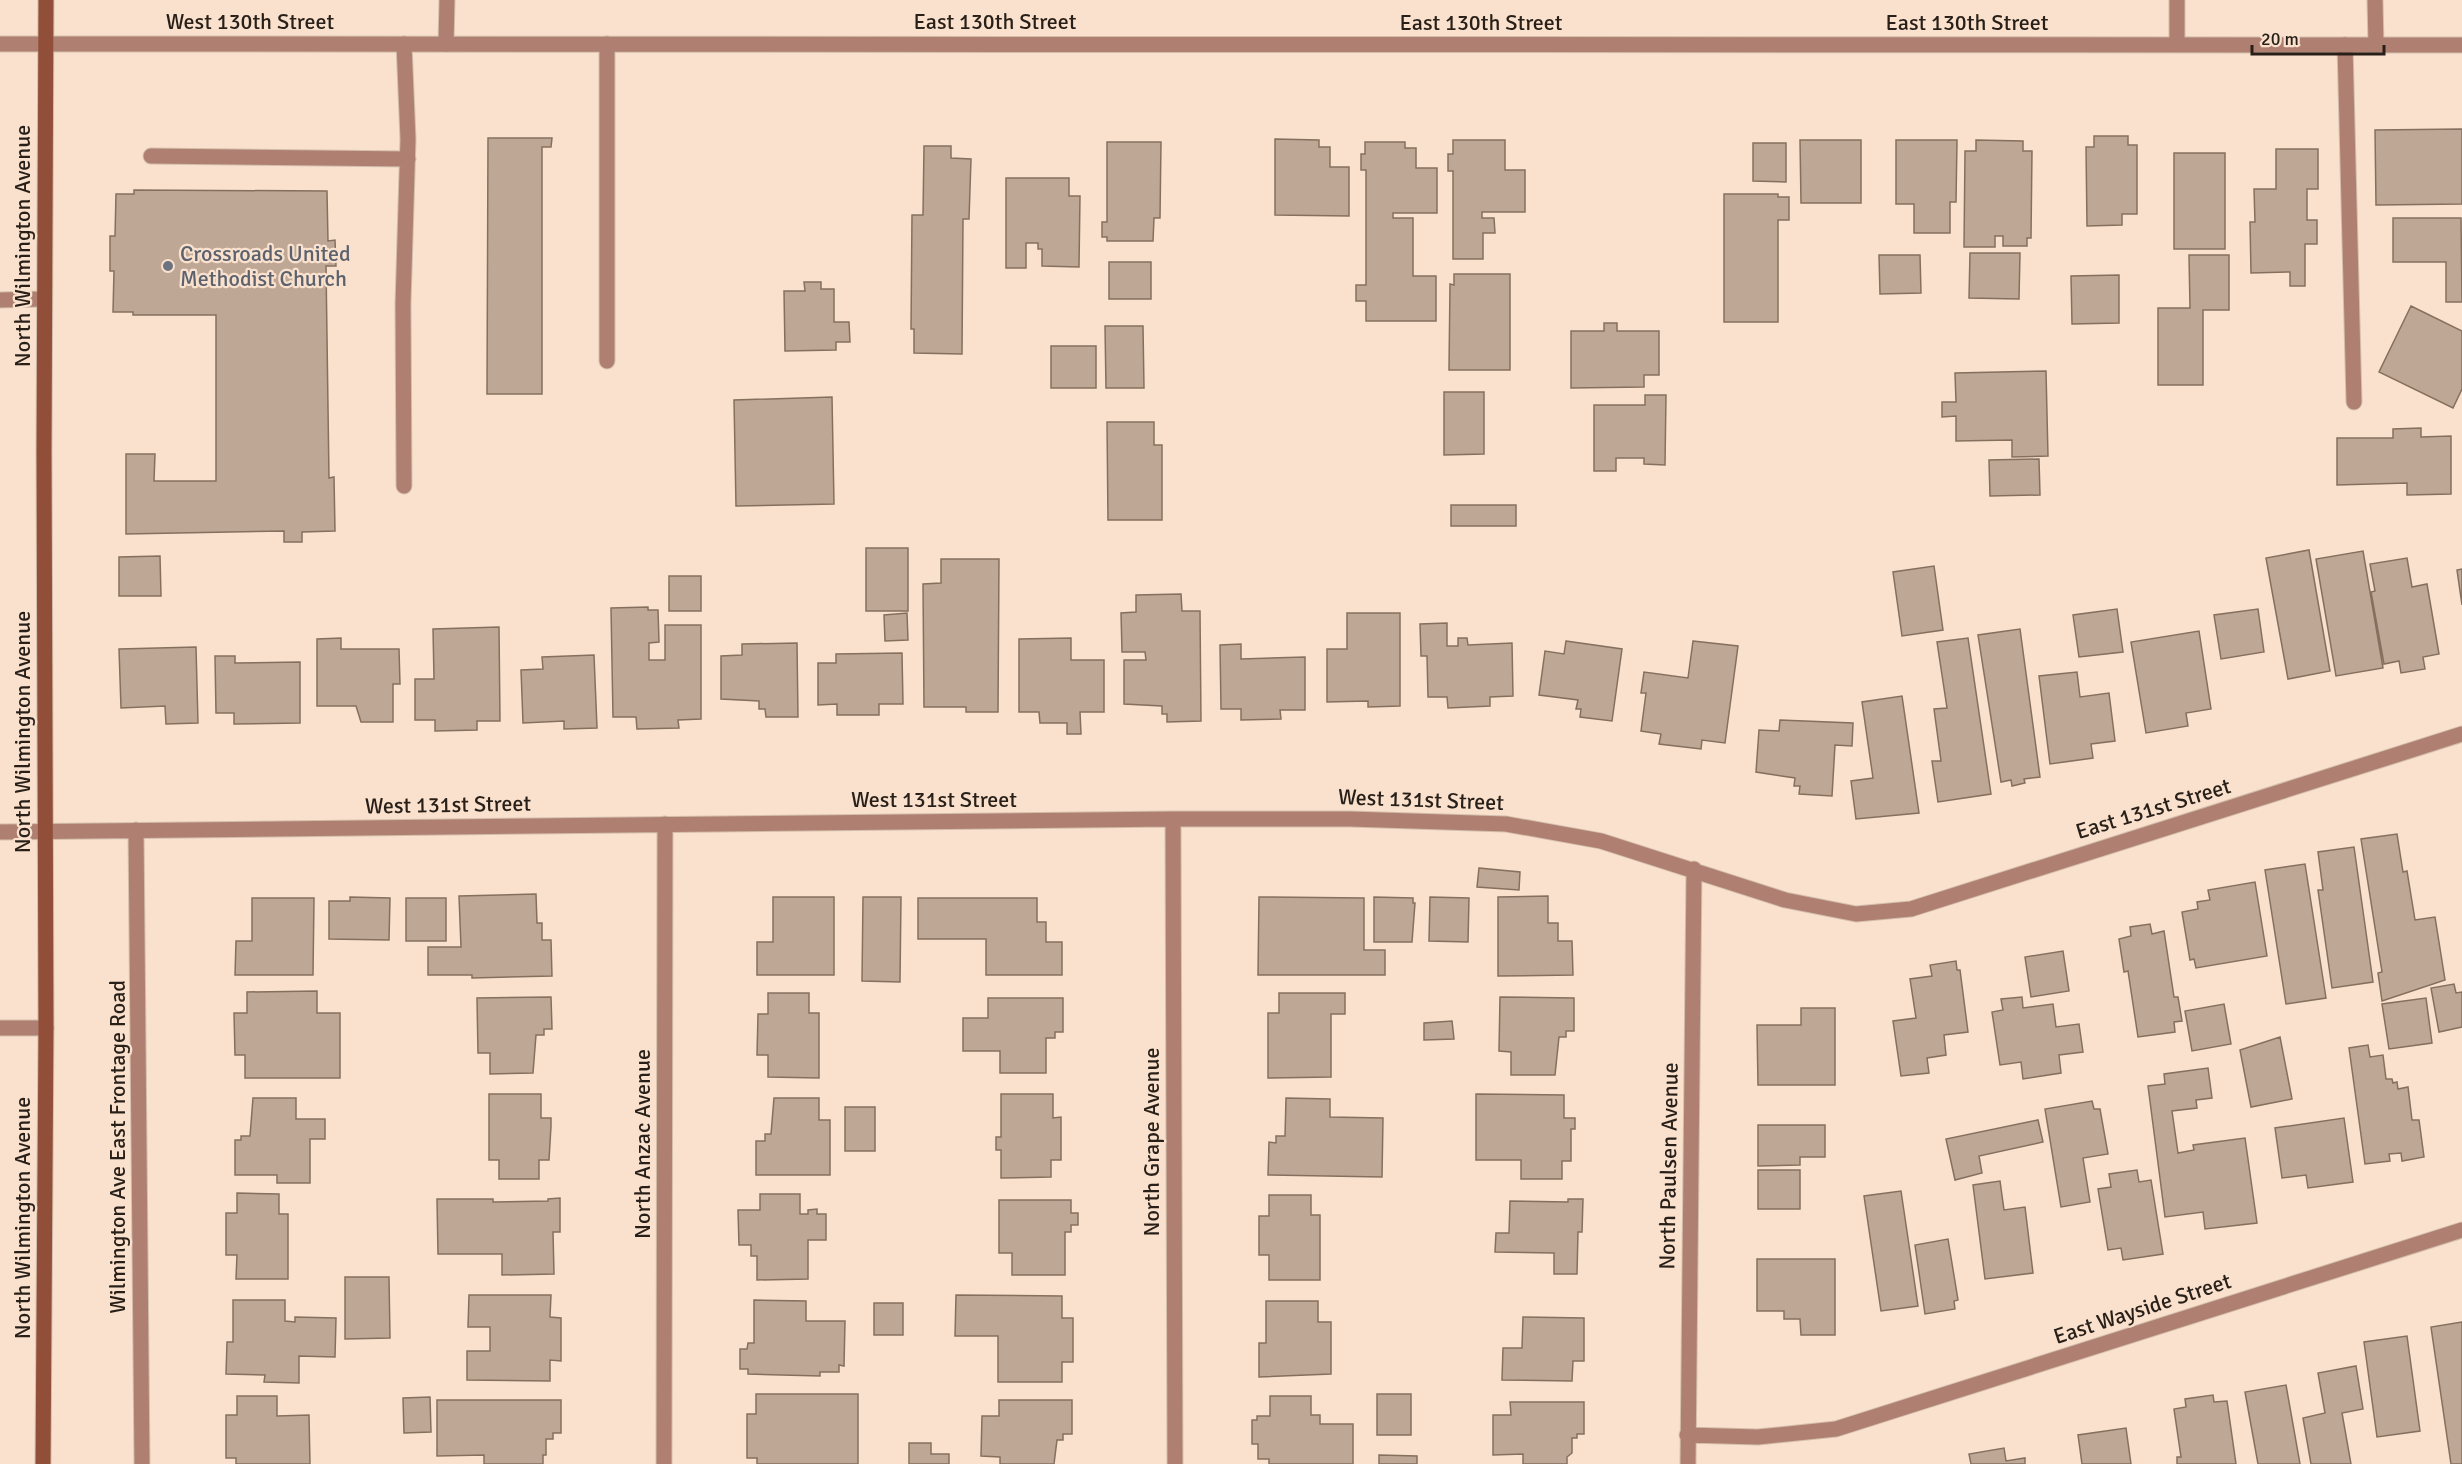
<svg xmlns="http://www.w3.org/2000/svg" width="2462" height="1464" font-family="Signika,sans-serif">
	<rect width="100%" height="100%" fill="#f9e1cd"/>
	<path fill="#bea795" stroke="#85705f" stroke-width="1.5" d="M2462,129V204L2376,205L2375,130Z
		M2094,136H2128V145H2137V214H2122V225L2087,226L2086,147H2094Z
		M488,138H552L551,147H542V394H487Z
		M1275,139L1319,140V147H1330V167H1349V216L1275,215Z
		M1453,140H1505V170H1525V212H1482V218H1494L1495,233H1483V259H1453V171H1448V154H1453Z
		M1800,140H1861V203H1801Z
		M1896,140H1957L1956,202H1950V233H1914V204H1896Z
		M1976,140L2023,141V151H2032L2031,238H2027V246H2003V236H1995V247H1964L1965,151H1976Z
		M1107,142H1161L1160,218H1154L1153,241H1107V237H1102V222H1107Z
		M1365,142H1405V148H1416V168H1437V213H1393V218H1413V276H1436V321H1366V301H1356V285H1366V170H1361V154H1365Z
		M1753,143H1786V182L1753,181Z
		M924,146H951V158L971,159L969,219H963L962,354L914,353V329H911L912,215H923Z
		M2276,149H2318V189H2307V220H2317V244H2305V286H2290V272L2251,273L2250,222H2255L2254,189H2276Z
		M2174,153H2225V249H2174Z
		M1006,178H1069V196H1080L1079,267L1042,266V249H1038V243H1026V268H1006Z
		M134,190L327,191L328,241L335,240L336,266H326L329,478L334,477L335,531L302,532V542H284V531L126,534V454H155L154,481H216V315H133V312H113L114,271H110V236H115L116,194H134Z
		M1724,194H1778V197H1789V220H1778V322H1724Z
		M2393,218H2461L2462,302H2446V262H2393Z
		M1970,253H2020L2019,299L1969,298Z
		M1879,255H1920L1921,293L1880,294Z
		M2189,255H2229V310H2203V385H2158V308H2190Z
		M1109,262H1151V299H1109Z
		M1454,274H1510V370H1449L1450,284L1454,285Z
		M2119,275V323L2072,324L2071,276Z
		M804,282H821V289H834V322H849L850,342H836V350L785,351L784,291H805Z
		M2411,306L2462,331V389L2453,408L2379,372Z
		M1604,323H1617V331H1659V375H1644V387L1571,388V331H1604Z
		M1105,326H1143L1144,388H1106Z
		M1051,346H1096V388H1051Z
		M2046,371L2048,456L2012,457V440L1956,441V416L1942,417V402H1956L1955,373Z
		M1444,392H1484V454L1444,455Z
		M1645,395H1666L1665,465L1644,464V458H1616V471H1594V405H1645Z
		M832,397L834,504L736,506L734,400Z
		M1107,422H1154V445H1162V520H1108Z
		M2421,428V437L2451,436V494L2407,495V483L2337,485V438H2393V429Z
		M2039,459L2040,495L1990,496L1989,460Z
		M1451,505H1516V526H1451Z
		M866,548H908V611H866Z
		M2309,550L2330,671L2288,679L2266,558Z
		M2363,551L2383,668L2336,676L2316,559Z
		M160,556L161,596H119V557Z
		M2407,558L2412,587L2427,584L2439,654L2423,657L2425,669L2401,673L2399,661L2384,664L2371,592L2375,591L2370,564Z
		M941,559H999L998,712H966V707H924L923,584L941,583Z
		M1934,566L1943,630L1902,636L1893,572Z
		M2462,569V605L2457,570Z
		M669,576H701V611H669Z
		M1181,594L1182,611H1200L1201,721L1167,722V714H1162V706L1124,704V660H1146L1145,652H1122L1121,613L1136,612V595Z
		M648,607V610H658L659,642L649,643V660H665V625H701V719L678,720L679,728L637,729L636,717H613L611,608Z
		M2117,609L2123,652L2079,657L2073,615Z
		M2258,609L2264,652L2221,659L2214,615Z
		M907,613L908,640L885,641L884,615Z
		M1347,613H1400V706L1368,707V701L1327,702V649H1347Z
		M1447,623V646H1458V638H1467L1468,645L1512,643L1513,696L1490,697V706L1448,708L1447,697H1428L1427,656H1421L1420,624Z
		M499,627L500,721H477V730L435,731V720H415V679H434L433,629Z
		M2020,629L2040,777L2024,779L2025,783L2012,786L2011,780L2001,782L1978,635Z
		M2199,631L2211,709L2186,713L2188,726L2146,733L2131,642Z
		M341,638V649H399L400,684H393V722H361L356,706H317V639Z
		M1071,638V660H1104V712H1080L1081,734H1067V723H1040L1039,712H1019V639Z
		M1968,638L1991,794L1938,802L1932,761H1941L1934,709L1947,708L1937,642Z
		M1566,641L1622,649L1612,721L1580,717L1581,709H1576L1578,700L1539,695L1545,651L1564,654Z
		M1693,641L1738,646L1725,743L1702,740L1701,749L1659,744L1661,734L1641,731L1646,693H1641L1644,672L1688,678Z
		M797,643L798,717H766L765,709H759V701L721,699V656L742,655V644Z
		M1241,644V659L1305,657V710H1280L1281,719L1241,720V709H1221L1220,645Z
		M196,647L198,723L166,724L165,706L121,708L119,649Z
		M902,653L903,704H879V715H837V704L818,705V663H836V654Z
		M594,655L597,728L564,729V721L523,723L521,670L543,669L542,657Z
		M215,656H235V663L300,662V723L234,724V713H216Z
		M2077,672L2080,697L2109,693L2115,741L2091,744L2093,758L2050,764L2039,676Z
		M1902,696L1919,813L1856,819L1851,781L1873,778L1862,702Z
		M1780,720L1853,723L1852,746L1835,745L1832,796L1799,794L1800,786H1794L1795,778L1756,772L1759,730L1779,731Z
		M2397,834L2403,872L2407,871L2415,920L2435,917L2445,980L2382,1001L2378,973L2382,972L2361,839Z
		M2354,847L2373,982L2332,988L2318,890H2323L2318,852Z
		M2305,864L2326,998L2286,1004L2265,870Z
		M1479,868L1520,872L1519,890L1477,887Z
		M2255,882L2267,956L2196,968L2194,959L2190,960L2182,912L2198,909L2197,902L2210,900L2208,890Z
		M536,894L537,923H542V940H551L552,976L472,978V975H428V947H461L459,896Z
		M1548,896V923H1558V941H1572L1573,975L1498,976V897Z
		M350,897L390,898L389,940L329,939V901H350Z
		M773,897H834V975H757V942H773Z
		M863,897H901L900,982L862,981Z
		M1259,897L1364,898V950H1385V975H1258Z
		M1374,897L1413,898V903H1415L1412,942H1374Z
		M1430,897L1469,898L1468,942L1429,941Z
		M252,898H314L313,975H235L236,941H252Z
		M406,898H446V941H406Z
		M918,898H1037V922H1046V942H1062V975H986V939H918Z
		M2150,924L2152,934L2164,931L2174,997H2178L2182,1021L2174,1022L2175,1032L2138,1037L2128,971L2124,972L2119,939L2131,936L2130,927Z
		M2063,951L2069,991L2031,997L2025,957Z
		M1956,961L1957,970H1960L1968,1032L1944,1035L1946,1055L1927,1058L1929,1073L1901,1076L1893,1021L1916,1018L1910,979L1932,976L1930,965Z
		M2454,984L2456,993L2462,992V1027L2439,1032L2431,988Z
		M317,991V1013H340V1078H245V1055H235L234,1013H247V992Z
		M768,993H809V1013H819V1078L768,1077V1055H757L758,1014H768Z
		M1279,993H1345V1014H1331V1077L1268,1078V1013H1279Z
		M551,997L552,1029H544V1035H536L533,1073L490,1074V1053H478L477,998Z
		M1500,997L1574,998V1031H1566V1037H1559L1555,1075H1511V1052L1499,1051Z
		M2022,997L2023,1008L2053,1004L2056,1027L2079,1024L2083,1052L2059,1055L2061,1073L2023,1079L2021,1062L2000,1065L1992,1012L2003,1010L2001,999Z
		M988,998H1063V1032H1055V1038H1046V1073H1000V1051H963V1018H988Z
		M2426,998L2432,1043L2389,1049L2382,1004Z
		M2224,1004L2231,1044L2192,1051L2185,1011Z
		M1801,1008H1835V1085H1758L1757,1025H1801Z
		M1452,1021L1454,1039L1424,1040V1023Z
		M2280,1037L2292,1099L2251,1107L2240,1050Z
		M2368,1045L2370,1057L2383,1055L2386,1079H2392L2393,1083L2397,1082L2398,1089L2408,1087L2412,1120H2419L2424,1157L2402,1161L2401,1153L2389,1154L2390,1161L2365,1164L2349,1048Z
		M2208,1068L2212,1098L2196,1100L2197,1108L2172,1111L2178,1153L2194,1150L2193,1145L2245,1138L2257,1223L2205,1229L2203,1212L2165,1217L2148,1086L2165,1084L2164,1074Z
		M489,1094H541V1118H551V1126L549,1160H539V1179H499V1160H489Z
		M1001,1094H1053V1118L1061,1117V1160H1051V1177L1001,1178V1150H996V1137H1001Z
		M1476,1094L1564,1095V1118H1575V1129H1571V1161H1562V1179H1521V1160H1476Z
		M253,1098H296V1119H325V1139H310V1183H277V1175H235V1140H241V1136H250Z
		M774,1098H819V1120H830V1175H756V1141H765V1134H771Z
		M1286,1098L1330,1099V1117L1383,1118L1382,1177L1268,1175L1269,1142L1276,1143V1136H1285Z
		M2092,1101L2094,1109H2100L2108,1154L2083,1158L2090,1202L2061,1207L2045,1109Z
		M845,1107H875V1151H845Z
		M2344,1118L2353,1182L2308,1188L2306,1175L2282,1178L2275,1128Z
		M2038,1120L2043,1142L1979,1156L1982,1173L1955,1180L1946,1139Z
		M1758,1125H1825V1157H1800V1165L1758,1166Z
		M1758,1170H1800V1209H1758Z
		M2137,1170L2139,1182L2151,1180L2163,1254L2123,1260L2121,1248L2108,1250L2098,1189L2111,1187L2109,1174Z
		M2000,1181L2004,1210L2025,1207L2033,1273L1985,1279L1973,1185Z
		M1901,1191L1918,1306L1881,1311L1864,1196Z
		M237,1193L279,1194V1214H288V1279H236L237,1255H226V1213H237Z
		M760,1194H800V1214H808V1210L817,1209V1214H826V1240H808V1279L757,1280V1256H751V1245H739L738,1210H760Z
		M1269,1195H1311V1215H1320V1280H1269V1255H1259V1216H1269Z
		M560,1198V1232H553L554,1274L502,1275V1254H438L437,1199H493V1202L548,1201V1199Z
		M1568,1199H1583L1582,1232H1578L1577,1274H1554V1253L1495,1252L1496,1233H1509L1510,1201L1568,1202Z
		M999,1200H1071V1213H1078V1225H1071V1232H1065V1275H1012V1253H999Z
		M1948,1239L1958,1300L1954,1301L1955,1309L1925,1314L1915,1245Z
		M1757,1259H1835V1335H1801L1800,1319H1784V1311H1757Z
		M345,1277H389L390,1338L345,1339Z
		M469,1295H551L550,1317L561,1318V1361L550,1360V1381L467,1380V1351H490V1327H468Z
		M956,1295L1062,1296V1318H1073V1362H1062V1382H998V1336H955Z
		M233,1300H285V1321L295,1322V1317L336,1318L335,1357L299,1356V1383L264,1382L265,1375L226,1374L227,1342H233Z
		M754,1300L806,1301V1321H845L844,1366L839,1365V1372H820V1376L748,1374V1369H740V1349H747L748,1343H754Z
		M1266,1301H1318V1322H1331V1374L1259,1377V1343H1266Z
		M874,1303H903V1335H874Z
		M1523,1317L1584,1318V1361H1573L1572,1381L1502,1380L1503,1348H1522Z
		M2462,1322V1464H2451L2431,1327Z
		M2407,1336L2420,1431L2377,1437L2364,1342Z
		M2356,1366L2363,1409L2342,1413L2351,1464H2311L2303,1418L2325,1413L2318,1373Z
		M2286,1385L2300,1464H2258L2245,1392Z
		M756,1394H858V1464H757V1458H747V1414H756Z
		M1377,1394H1411V1435H1377Z
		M2213,1395L2214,1402L2227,1401L2236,1464H2177V1457H2181L2174,1409L2186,1407L2185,1399Z
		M237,1396H277V1416L309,1415L310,1464H236V1458H226V1415H237Z
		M1270,1396H1311V1415H1320V1424H1353V1464H1269V1459H1258V1444H1252V1420H1257V1416H1270Z
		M430,1397L431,1432L404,1433L403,1398Z
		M437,1400H561V1433H553V1439H546V1455H543V1464H484V1455L437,1456Z
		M999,1400H1072V1434H1063V1440H1057L1054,1464H1000V1457L981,1456L982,1416H999Z
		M1510,1402H1584V1434H1577V1438H1572V1453L1567,1457V1464H1523V1454L1493,1455V1415H1511Z
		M2126,1428L2131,1464H2082L2078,1435Z
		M909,1443H931V1454H949V1464H909Z
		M2004,1448L2006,1461L2025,1458V1464H1971L1969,1454Z
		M1379,1455L1417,1456V1464H1379Z"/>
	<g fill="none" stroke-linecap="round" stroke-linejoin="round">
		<defs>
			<path id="service" d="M2177,0V44
				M2375,0L2376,45
				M404,44L408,139L403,304L404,486
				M446,44L447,0
				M2345,45L2354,402
				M151,156L408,159
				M607,361V44"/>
			<path id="minor" d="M0,300L44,299
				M1173,819L1175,1464
				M136,830L142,1464
				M0,832L1173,819H1350L1506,824L1601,841L1785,900L1856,914L1911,909L2462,734
				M0,1028H46
				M1687,1435L1758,1437L1836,1429L2462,1230
				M664,1464L665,824
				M1688,1464L1694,869"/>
			<path id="tertiary" d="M0,44L2462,45"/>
			<path id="secondary" d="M43,1464L46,1028L44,451L46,0"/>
		</defs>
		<use href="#service" stroke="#d3beac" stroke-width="17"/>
		<use href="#minor" stroke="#d3beac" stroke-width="17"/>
		<use href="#tertiary" stroke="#d3beac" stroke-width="17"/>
		<use href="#secondary" stroke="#d3beac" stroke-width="17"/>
		<use href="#service" stroke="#af8071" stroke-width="15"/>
		<use href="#minor" stroke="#af8071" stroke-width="15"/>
		<use href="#tertiary" stroke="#af8071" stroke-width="15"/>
		<use href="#secondary" stroke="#914e39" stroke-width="15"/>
	</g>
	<circle fill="#6b7280" stroke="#f9e1cd" stroke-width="2" cx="168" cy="266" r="6"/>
	<g text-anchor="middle" stroke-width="4.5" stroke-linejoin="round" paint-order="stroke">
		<g font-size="22" fill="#281f18" stroke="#f9e1cd">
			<text x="250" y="29">West 130th Street</text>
			<text x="995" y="29">East 130th Street</text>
			<text x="1481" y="30">East 130th Street</text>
			<text x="1967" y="30">East 130th Street</text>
			<text transform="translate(22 246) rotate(-90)" y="8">North Wilmington Avenue</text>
			<text transform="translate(22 732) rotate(-90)" y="8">North Wilmington Avenue</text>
			<text x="934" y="807">West 131st Street</text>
			<text transform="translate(1421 799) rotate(2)" y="8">West 131st Street</text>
			<text transform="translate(448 804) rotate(-1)" y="8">West 131st Street</text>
			<text transform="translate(2153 808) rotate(-17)" y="8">East 131st Street</text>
			<text transform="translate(1151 1142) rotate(-90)" y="8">North Grape Avenue</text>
			<text transform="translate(642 1144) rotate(-90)" y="8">North Anzac Avenue</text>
			<text transform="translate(117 1147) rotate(-90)" y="8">Wilmington Ave East Frontage Road</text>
			<text transform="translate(1668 1166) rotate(-89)" y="8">North Paulsen Avenue</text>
			<text transform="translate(22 1218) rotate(-90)" y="8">North Wilmington Avenue</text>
			<text transform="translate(2142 1308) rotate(-18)" y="8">East Wayside Street</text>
		</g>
		<g font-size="22" fill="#5b616d" stroke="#f9e1cd" text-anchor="start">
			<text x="180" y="261">Crossroads United<tspan x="180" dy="25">Methodist Church</tspan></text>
		</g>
	</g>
	<path d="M2252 45v9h132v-9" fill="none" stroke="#281f18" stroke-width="3"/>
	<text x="2261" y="45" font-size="18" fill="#281f18" stroke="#f9e1cd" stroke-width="4.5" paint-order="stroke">20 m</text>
</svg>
